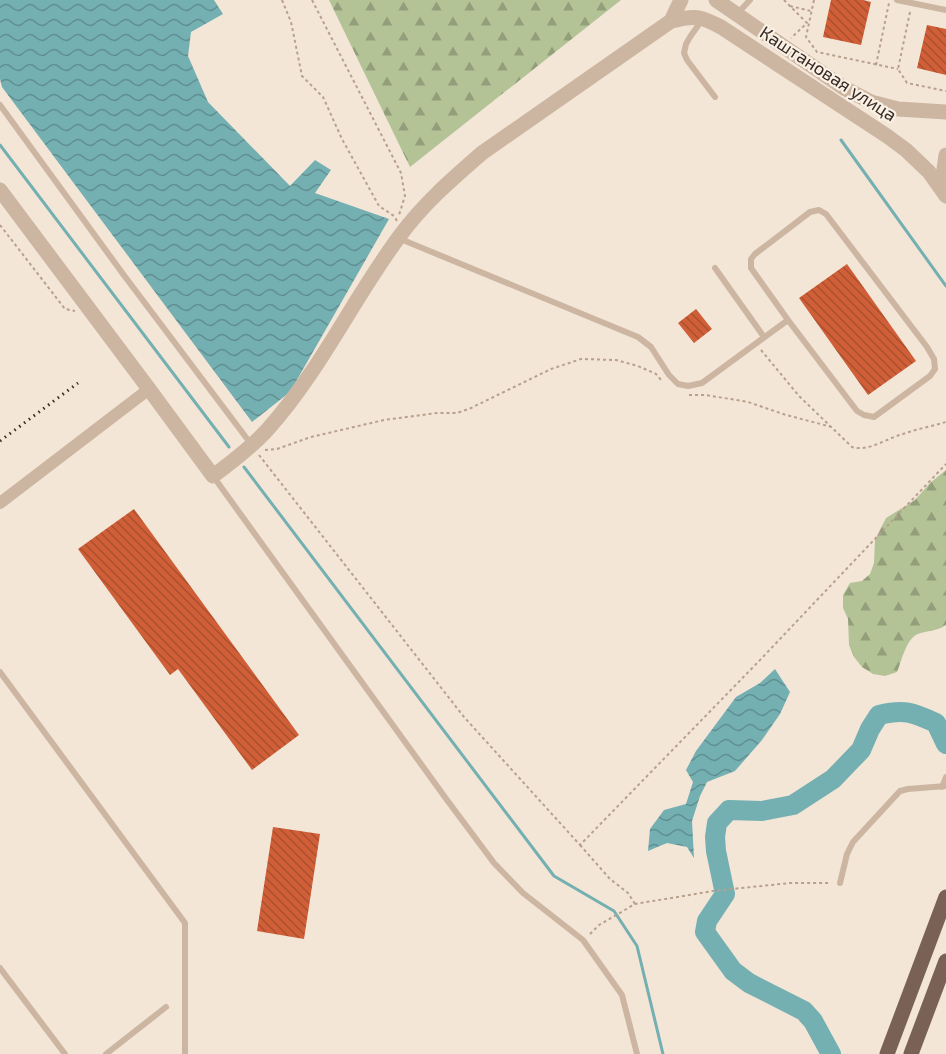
<svg xmlns="http://www.w3.org/2000/svg" width="946" height="1054" font-family="'Exo 2',sans-serif">
	<defs>
		<pattern id="forest-firs" width="22" height="20" patternUnits="userSpaceOnUse" patternTransform="scale(1.5)"><rect width="22" height="20" fill="#b3c396"/><path d="M5 1l3.5 6h-7zM16 11l3.5 6h-7z" fill="#929f7a"/></pattern>
		<pattern id="water-waves" width="16" height="10" patternUnits="userSpaceOnUse" patternTransform="scale(1.5)"><rect width="16" height="10" fill="#74afb2"/><path d="M0 5q4-4 8 0t8 0" fill="none" stroke="#608f91"/></pattern>
		<pattern id="building-back-hatch" width="6" height="6" patternUnits="userSpaceOnUse" patternTransform="scale(1.5)"><rect width="6" height="6" fill="#d05f38"/><path d="M-1 5l2 2M0 0l6 6M5-1l2 2" fill="none" stroke="#aa4f2f"/></pattern>
	</defs>
	<rect width="100%" height="100%" fill="#f3e6d7"/>
	<path fill="url(#forest-firs)" d="M329,0H621L410,167Z
		M946,470V625C936,632 928,630 918,634C906,639 902,660 897,672L885,676L873,674L862,667L854,657L849,645L848,619L843,608V595L850,583L862,581L870,574L874,563L875,540L886,518L915,500L930,483Z"/>
	<path fill="url(#water-waves)" d="M0,0H214L223,14L191,32L188,56L208,102L290,186L315,160L331,170L315,193L389,219L290,392L252,422L2,87L0,79Z
		M775,669L790,692L780,714L762,740L735,771L707,782L700,796L692,821L694,858L687,847L667,843L648,851L650,829L664,810L686,804L693,782L686,770L696,751L736,697L760,683Z"/>
	<g fill="none" stroke-linecap="round" stroke-linejoin="round">
		<path stroke="#74afb2" stroke-width="3" d="M841,140L946,286
			M0,145L229,447
			M244,467L554,876L614,911L637,946L663,1054"/>
		<path stroke="#74afb2" stroke-width="20" d="M831,1054L813,1021L804,1011L749,983L733,971L705,932L707,921L725,894L716,851L715,837L717,823L729,810L762,811L793,805L833,779L861,750L870,729L879,715C904,709 912,712 936,723L946,744"/>
	</g>
	<path fill="url(#building-back-hatch)" d="M831,0H863L871,2L861,45L823,37Z
		M927,25L946,29V75L917,68Z
		M847,264L916,361L868,395L799,298Z
		M696,309L712,329L694,343L678,323Z
		M134,509L299,735L252,770L178,669L170,675L78,549Z
		M273,827L320,834L304,939L257,931Z"/>
	<g fill="none" stroke-linecap="round" stroke-linejoin="round">
		<path stroke="#b8a08c" stroke-width="2" stroke-dasharray="3 3" stroke-linecap="butt" d="M282,0L291,22L302,76L323,97L342,139L379,206L394,216L397,221
			M312,0L401,173L405,196L399,215
			M784,0L807,23L791,38
			M814,0L806,37L817,52L898,69
			M790,6L811,11
			M910,12L898,69L907,83L946,91
			M876,65L889,3
			M0,225L65,309L75,311
			M761,350L799,396L852,447C869,452 887,438 903,434C917,429 932,426 946,422
			M689,395H706L748,402L786,415L832,427
			M265,450L277,449L311,437L384,420L437,413H457L471,408L551,369L581,359L616,360L638,366L656,374L661,380
			M259,455L464,717L580,845L761,659L946,464
			M580,845L610,879L628,893L635,904
			M590,934L599,925L635,904L713,891L790,883H831"/>
		<path stroke="#ccb6a2" stroke-width="6" d="M897,0L946,10
			M738,13L750,0
			M702,20L690,37L686,44L684,53L687,60L715,97
			M0,105L123,274L251,444
			M398,238L638,337L651,347L669,375L678,384L688,386L702,383L788,320L857,411L864,415L874,417L930,376L935,369L934,359L927,347L826,214L819,210L810,212L755,254L751,259V268L788,320
			M715,268L764,337
			M213,476L447,800L494,863L523,893L583,940L622,995L637,1054
			M0,672L185,923V1054
			M942,787L946,777
			M840,883L847,854L853,842L900,791L908,789L946,786
			M0,968L65,1054
			M106,1054L166,1007"/>
		<path stroke="#ccb6a2" stroke-width="12" d="M0,503L149,389"/>
		<path stroke="#ccb6a2" stroke-width="15" d="M716,0L844,88L871,102L898,109L946,112
			M671,21C695,15 700,16 721,27L887,136L906,150L929,172L946,196
			M946,155L943,176L946,191
			M0,190L149,389L213,476C232,462 252,447 268,429C320,371 353,299 399,237C422,205 452,179 482,153L671,21L681,0"/>
		<path stroke="#796255" stroke-width="15" d="M887,1054L946,897
			M911,1054L946,961"/>
		<path stroke="#362b25" stroke-width="3" stroke-dasharray="1.5 4.5" stroke-linecap="butt" d="M0,441L78,383"/>
	</g>
	<g text-anchor="middle" stroke-width="4.5" stroke-linejoin="round" paint-order="stroke">
		<g font-size="18" fill="#362b25" stroke="#fbf0e4">
			<text transform="translate(828 74) rotate(33)" y="6">Каштановая улица</text>
		</g>
	</g>
</svg>
